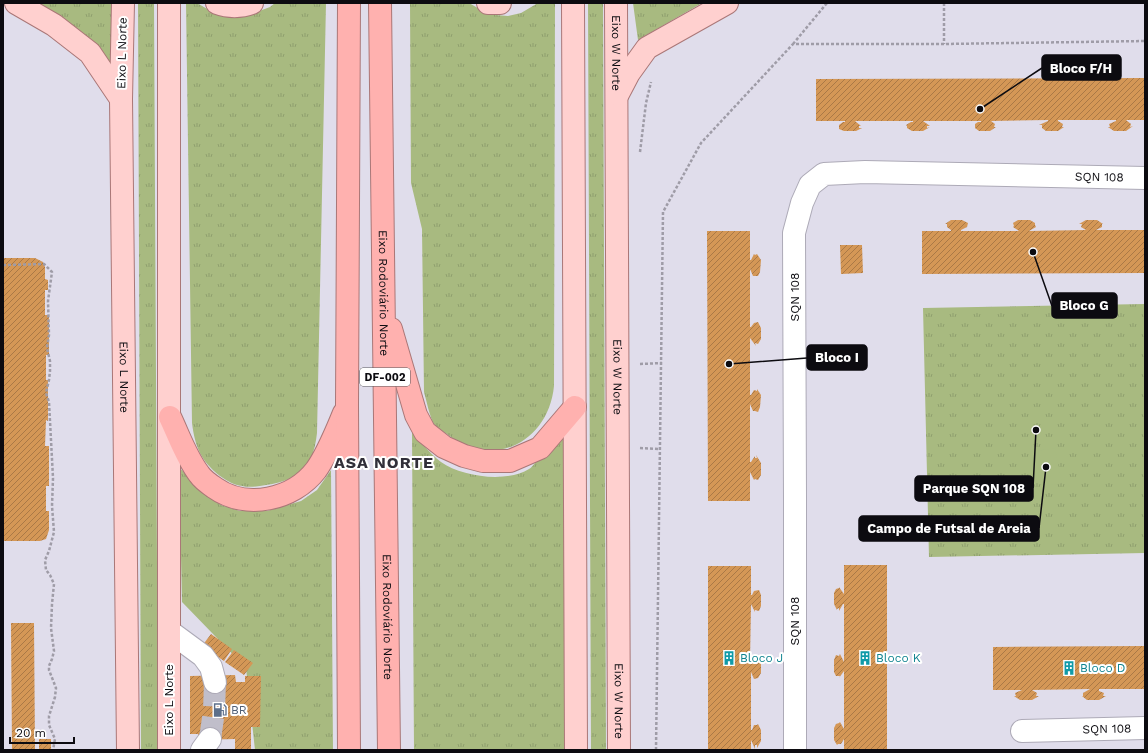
<svg xmlns="http://www.w3.org/2000/svg" width="1148" height="753" font-family="'Work Sans',sans-serif">
	<defs>
		<pattern id="grass-tufts" width="24" height="20" patternUnits="userSpaceOnUse"><rect width="24" height="20" fill="#a8ba80"/><path d="M3 7l-1-3M5 7V3M7 7l1-3M15 17l-1-3M17 17v-4M19 17l1-3" fill="none" stroke="#8f9f6e"/></pattern>
		<pattern id="building-hatch" width="6" height="6" patternUnits="userSpaceOnUse"><rect width="6" height="6" fill="#d49756"/><path d="M-1 1l2-2M0 6l6-6M5 7l2-2" fill="none" stroke="#aa7946"/></pattern>
	</defs>
	<rect width="100%" height="100%" fill="#e0ddeb"/>
	<path fill="url(#grass-tufts)" d="M32,3H113V76Z
		M138,3H154L158,750H141Z
		M186,3H197L209,10L254,13L270,7L275,3H326L317,433C316,442 314,452 310,460C301,476 283,483 266,485C258,486 251,488 242,486C234,485 227,481 220,476C201,461 195,447 192,423Z
		M410,3H469L483,11L496,15L508,16L521,13L538,3H555L554,386C549,438 500,468 454,439C449,435 438,429 434,424C430,418 426,399 424,392L422,229L411,183Z
		M588,3H603L606,750H591Z
		M633,3H702L638,40Z
		M1145,304V553L929,557L923,308Z
		M412,431C421,442 430,454 441,462C462,477 507,483 529,469C531,468 533,465 535,463C546,453 555,442 564,431L567,750H414Z
		M179,467L200,490L221,505L240,511H267L301,501L317,490L331,470L333,750H255L246,668L182,602Z"/>
	<path fill="#a8ba80" d="M1055,448L1062,483L1055,485L1038,484L1030,452Z"/>
	<path fill="url(#building-hatch)" d="M1145,78V120H1126L1131,124L1130,127L1133,126L1126,131H1114L1108,127H1110L1109,124L1116,121V120H1058V121L1063,124L1062,127H1064L1058,131H1046L1042,128V125H1039L1048,121V120L991,121L995,124L994,127H996L990,131H979L975,128V124L978,122H981V121H923L930,126H927V128L930,127L923,131H912L907,128V126L906,125L911,122H913V121H855L861,126H859V128H862L856,131H844L839,129V125L843,122H845V121H816V79Z
		M951,220H962L968,223L967,227L961,230V231H1019L1013,227L1014,226L1013,223L1018,220H1030L1035,223V225L1036,227L1029,231L1086,230L1081,227L1082,224H1079L1086,220H1097L1103,224H1102V227L1096,230H1145V273L922,274V231H951V230L947,227V224H945Z
		M707,231H750V260H751L754,254L755,255L757,254L761,260L760,272L758,276H753L750,269V327H751L754,323L758,322L761,328V339L758,344L755,343L756,346L750,338V395H751L754,390L757,391V389L761,395L760,407L758,412L755,411H753L750,404V462H751L755,456V458H757L756,455L761,463V475L758,480L755,479L754,480L750,472V501H708Z
		M840,245H862L863,273L841,274Z
		M3,258H35L43,262L45,267V279L48,280V290H45V315H49V355H46V380H48V421L46,420L45,446H49V486H46V511H49V530L46,539L40,541H3Z
		M844,565H887V750H844V739L841,744H838L837,745L834,740V728L836,724L839,723L840,722L844,729V671L839,678L840,676H836L834,672V660L836,655L839,656L840,654L844,662V604H843L839,611V608L837,609V610L834,604V593L836,589L839,588V587L844,594Z
		M708,566H751V595H752L754,591L759,590L761,595V606L759,611L755,610V612L751,604L750,662H752L754,657L758,658L757,656L761,663V673L758,678L754,679L751,672V730H752L754,725H757L758,724L761,730V741L757,748V745H755V749L751,740V750H708Z
		M11,623H34L35,750H12Z
		M211,634L232,649L224,661L202,646Z
		M1145,646V689H1099V691L1104,693L1103,696H1106L1099,700H1087L1082,696H1083V693L1090,689L1032,690L1037,693L1036,696H1039L1032,700H1020L1014,696H1016L1015,693L1022,690H993V647Z
		M234,650L253,663L244,675L225,662Z
		M235,675L236,682H245V676H261L260,727H251V750H235V739L198,740V734H190V676Z
		M39,739H51V750H39Z"/>
	<g fill="none" stroke-linecap="round" stroke-linejoin="round">
		<path stroke="#c0beca" stroke-width="22" stroke-dasharray="22 11" stroke-linecap="butt" d="M210,739L214,711L215,682"/>
		<defs>
			<g id="minor">
				<path d="M169,631L203,656L211,667L215,682"/>
				<path id="s1" d="M1022,731L1145,728"/>
				<path d="M202,750L210,739"/>
				<path id="s2" d="M795,750V499L794,233L802,203L810,185L824,174L865,172L1145,178"/>
			</g>
			<g id="major">
				<path d="M16,3L54,25L90,53L121,99"/>
				<path id="s3" d="M123,3L121,99L128,750"/>
				<path d="M217,3C228,7 241,7 252,3"/>
				<path d="M488,3H500"/>
				<path d="M573,3L576,750"/>
				<path id="s4" d="M616,3L619,750"/>
				<path d="M618,94L629,73L647,48L727,3"/>
				<path d="M169,750V3"/>
			</g>
			<g id="highway">
				<path id="s5" d="M380,3L389,750"/>
				<path d="M391,329L416,415L425,432L444,447L464,456L483,461H510L540,448L575,407"/>
				<path d="M170,417C179,436 186,457 199,474C203,480 209,484 215,488C246,510 293,500 316,470C328,453 336,432 344,413"/>
				<path d="M349,750L347,406L349,3"/>
			</g>
		</defs>
		<use href="#minor" stroke="#adaab7" stroke-width="24"/>
		<use href="#major" stroke="#a77" stroke-width="24"/>
		<use href="#highway" stroke="#a77" stroke-width="24"/>
		<path stroke="#9f9ca7" stroke-width="2.5" stroke-dasharray="3 2" stroke-linecap="butt" d="M944,3V44
			M793,44L827,3
			M640,152L646,103L651,82
			M3,265L44,264L52,272L48,301L49,335L47,348L50,361V371L49,380L46,393L49,402L53,478L52,506L54,532L49,551L45,560L46,570L50,575L54,584L52,604L51,628L54,651L52,659L49,666V670L56,688L55,697L49,716V725L55,739L53,750
			M640,364L662,363
			M640,448L660,449
			M656,750L663,212L701,143L793,44H944L1145,41"/>
		<use href="#minor" stroke="#fff" stroke-width="22"/>
		<use href="#major" stroke="#ffd0cf" stroke-width="22"/>
		<use href="#highway" stroke="#ffb1af" stroke-width="22"/>
	</g>
	<defs>
		<symbol id="building-bare" viewBox="-9 -9 18 18"><path d="M-4-6H4V6H1V3H-1V6H-4ZM-2.5-4.3h1.7v1.8h-1.7ZM.8-4.3h1.7v1.8H.8ZM-2.5-1h1.7V.8h-1.7ZM.8-1h1.7V.8H.8Z" fill="#0f9aa8" stroke="#fff" stroke-width="2.5" paint-order="stroke"/></symbol>
		<symbol id="fuel-bare" viewBox="-9 -9 18 18"><path d="M-5.5-6h7V0h2V4h1.3V-2.5L3-4.5l.8-.8L6-3V5H2.5V1h-1V6h-7ZM-4.2-4.7v3.2H.2V-4.7Z" fill="#5c6f8a" stroke="#fff" stroke-width="2.5" paint-order="stroke"/></symbol>
	</defs>
	<g fill-rule="evenodd">
		<use href="#building-bare" x="719" y="648" width="20" height="20"/>
		<use href="#building-bare" x="855" y="648" width="20" height="20"/>
		<use href="#building-bare" x="1059" y="658" width="20" height="20"/>
		<use href="#fuel-bare" x="210" y="700" width="20" height="20"/>
	</g>
	<g text-anchor="middle" stroke-width="4" stroke-linejoin="round" paint-order="stroke">
		<rect fill="#fff" stroke="#555458" stroke-width="1" x="360" y="368" width="50" height="18" rx="3"/>
		<g font-size="11" font-weight="bold" fill="#0c0b10">
			<text x="385" y="381">DF-002</text>
		</g>
		<g font-size="12" fill="#0c0b10" stroke="#fff">
			<text transform="translate(122 53) rotate(-89)" y="4">Eixo L Norte</text>
			<text dy="4" stroke="none"><textPath href="#s4" startOffset="50">Eixo W Norte</textPath></text>
			<text dy="4" stroke="none"><textPath href="#s2" startOffset="861">SQN 108</textPath></text>
			<text dy="4" stroke="none"><textPath href="#s5" startOffset="290">Eixo Rodoviário Norte</textPath></text>
			<text transform="translate(795 297) rotate(-90)" y="4">SQN 108</text>
			<text dy="4" stroke="none"><textPath href="#s3" startOffset="374">Eixo L Norte</textPath></text>
			<text dy="4" stroke="none"><textPath href="#s4" startOffset="374">Eixo W Norte</textPath></text>
			<text dy="4" stroke="none"><textPath href="#s5" startOffset="614">Eixo Rodoviário Norte</textPath></text>
			<text transform="translate(795 621) rotate(-90)" y="4">SQN 108</text>
			<text transform="translate(169 700) rotate(-90)" y="4">Eixo L Norte</text>
			<text dy="4" stroke="none"><textPath href="#s4" startOffset="698">Eixo W Norte</textPath></text>
			<text dy="4" stroke="none"><textPath href="#s1" startOffset="85">SQN 108</textPath></text>
		</g>
		<g font-size="12" fill="#0d838f" stroke="#fff" text-anchor="start">
			<text x="740" y="662">Bloco J</text>
			<text x="876" y="662">Bloco K</text>
			<text x="1080" y="672">Bloco D</text>
		</g>
		<g font-size="12" fill="#4e5e75" stroke="#fff" text-anchor="start">
			<text x="231" y="714">BR</text>
		</g>
		<g font-size="16" font-weight="bold" letter-spacing="1" fill="#312f39" stroke="#fff">
			<text x="384" y="468">ASA NORTE</text>
		</g>
	</g>
	<path fill="none" stroke="#0c0b10" stroke-width="1.5" d="M980 109L1042 68M1033 252L1052 306M729 364L807 358M1036 430L1033 488M1046 467L1039 528"/>
	<g fill="#0c0b10" stroke="#fff" stroke-width="1.5">
		<circle cx="980" cy="109" r="4"/>
		<circle cx="1033" cy="252" r="4"/>
		<circle cx="729" cy="364" r="4"/>
		<circle cx="1036" cy="430" r="4"/>
		<circle cx="1046" cy="467" r="4"/>
	</g>
	<g fill="#0c0b10" stroke="#0c0b10" stroke-width="1.5">
		<rect x="1042" y="55" width="79" height="25" rx="4"/>
		<rect x="1052" y="293" width="65" height="25" rx="4"/>
		<rect x="807" y="345" width="60" height="25" rx="4"/>
		<rect x="915" y="476" width="118" height="25" rx="4"/>
		<rect x="859" y="516" width="180" height="25" rx="4"/>
	</g>
	<g font-size="13" text-anchor="middle" font-weight="bold" fill="#fff">
		<text x="1081" y="73">Bloco F/H</text>
		<text x="1084" y="310">Bloco G</text>
		<text x="837" y="362">Bloco I</text>
		<text x="974" y="493">Parque SQN 108</text>
		<text x="949" y="533">Campo de Futsal de Areia</text>
	</g>
	<rect width="1148" height="753" fill="none" stroke="#0c0b10" stroke-width="8"/>
	<path d="M10 737v6h64v-6" fill="none" stroke="#0c0b10" stroke-width="2"/>
	<text x="16" y="737" font-size="12" fill="#0c0b10" stroke="#ffffff" stroke-width="3" paint-order="stroke">20 m</text>
</svg>
